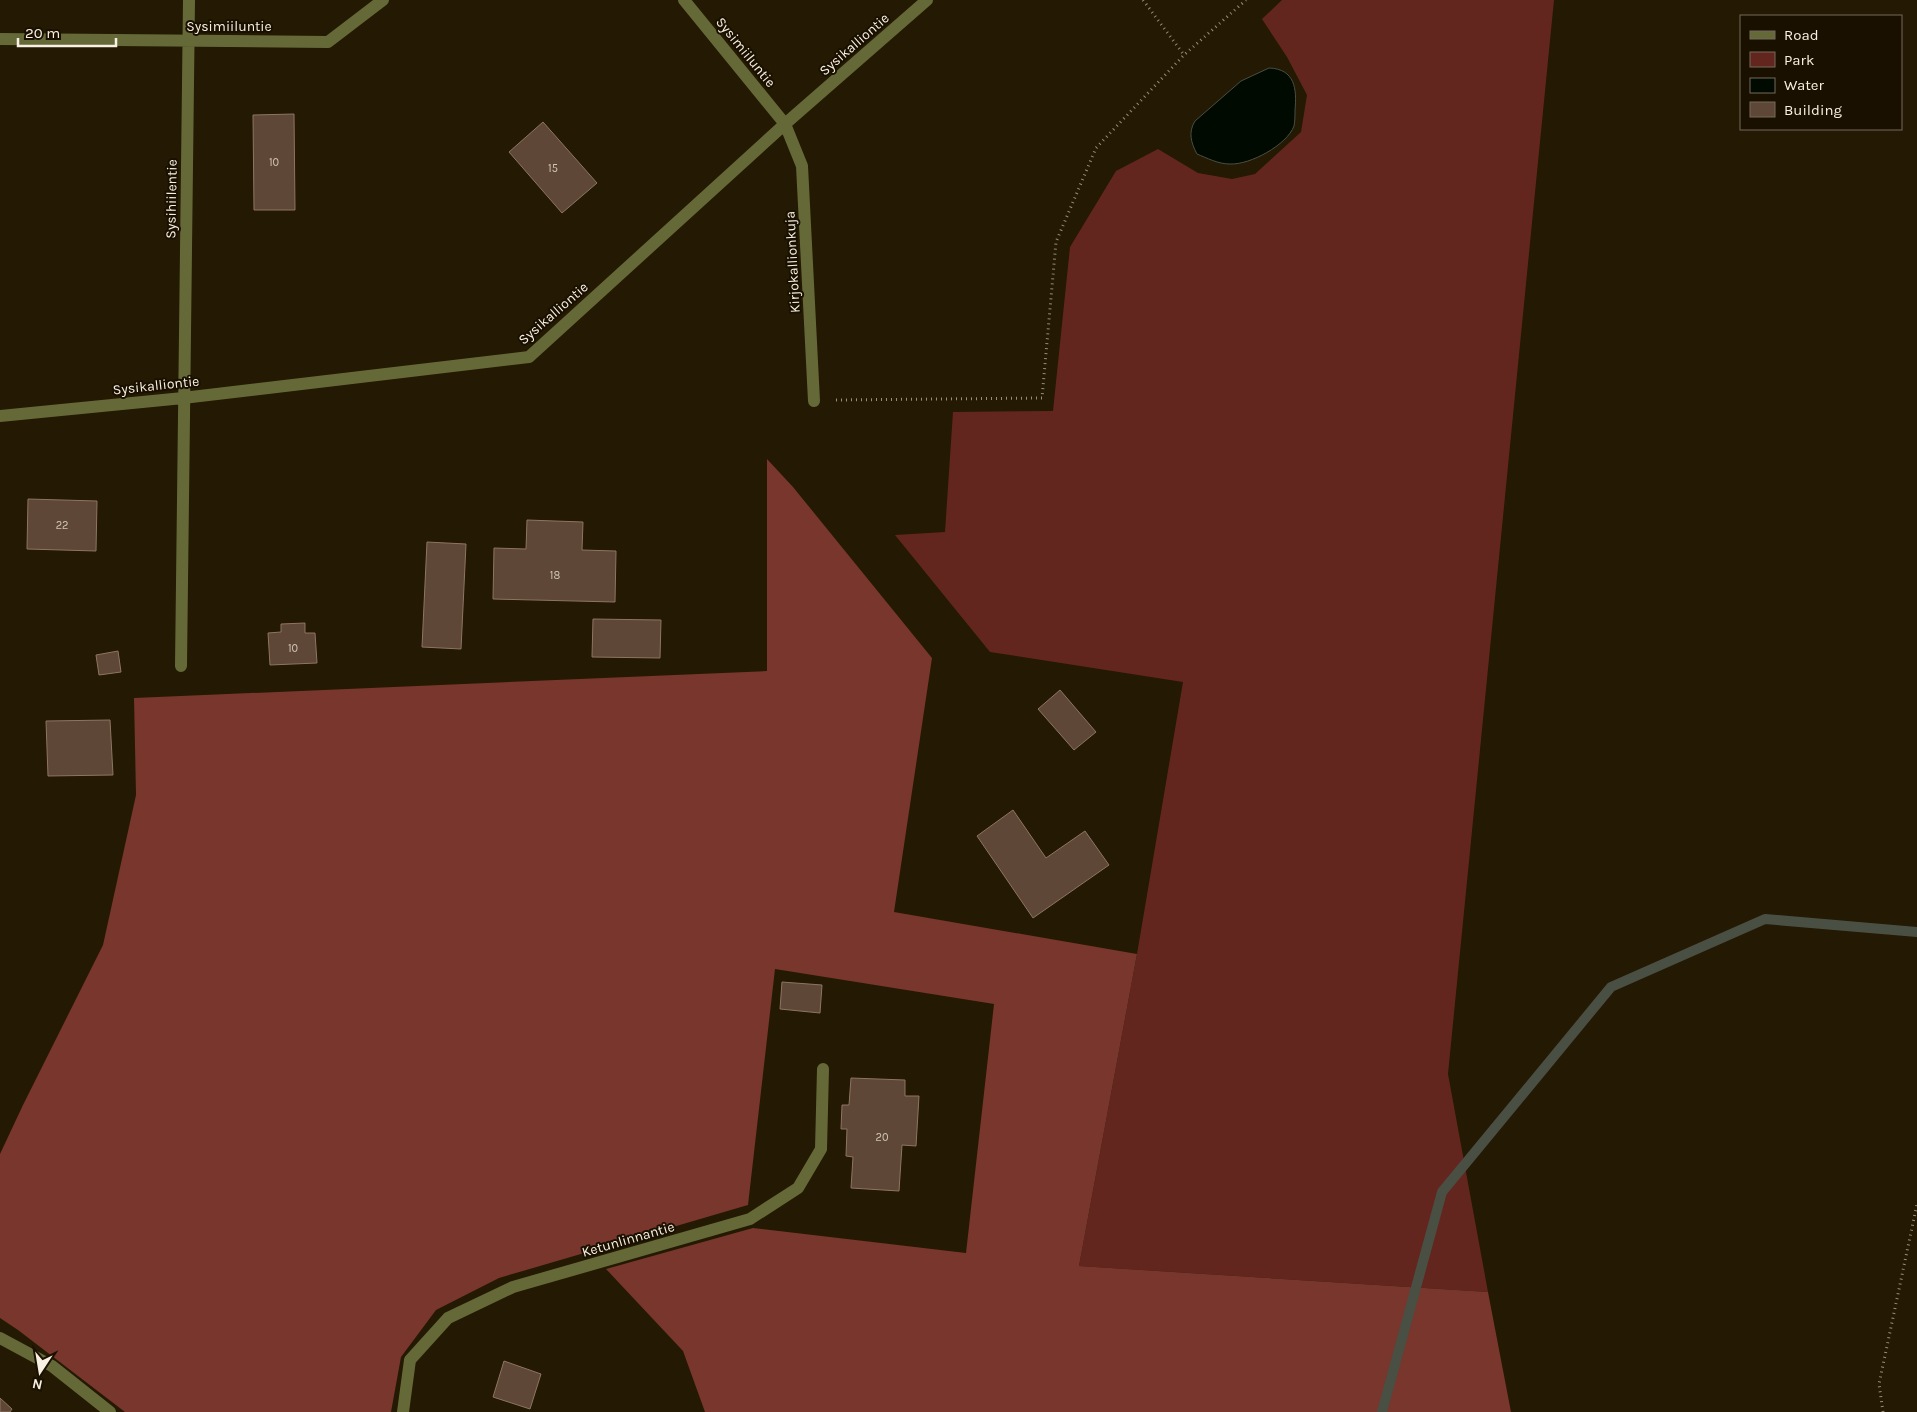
<svg xmlns="http://www.w3.org/2000/svg" width="1917" height="1412" font-family="Karla,sans-serif">
	<rect width="100%" height="100%" fill="#241902"/>
	<path fill="#63261e" d="M1282,0H1554L1448,1074L1488,1292L1079,1266L1137,954L1183,682L990,652L895,535L945,532L953,412L1053,411L1070,247L1116,171L1158,149L1198,173L1232,179L1255,174L1301,132L1307,95L1287,57L1262,19Z"/>
	<path fill="#78362d" d="M767,459L793,487L932,658L894,912L1137,954L1079,1266L1488,1292L1511,1412H705L683,1351L606,1269L753,1228L966,1253L994,1004L775,969L748,1205L499,1278L436,1310L401,1357L391,1412H125L18,1330L0,1318V1154L23,1105L103,945L136,795L134,698L767,671Z"/>
	<path fill="#000a00" stroke="#4a4f44" d="M1269,68C1295,69 1297,89 1295,110C1295,115 1295,121 1294,126C1287,145 1250,165 1230,164C1218,164 1207,158 1197,154C1191,143 1188,132 1195,121L1241,81Z"/>
	<g fill="none" stroke-linecap="round" stroke-linejoin="round">
		<path stroke="#4a4f44" stroke-width="10" d="M1382,1412L1442,1192L1611,987L1765,919L1917,932"/>
	</g>
	<path fill="#5e4736" stroke="#8e7563" d="M294,114L295,210H254L253,115Z
		M543,122L597,183L562,213L509,152Z
		M28,499L97,501L96,551L27,549Z
		M527,520L583,522L582,550L616,551L615,602L493,599L494,548L526,549Z
		M427,542L466,544L461,649L422,647Z
		M593,619L661,620L660,658L592,657Z
		M305,623V633H315L317,663L270,665L268,633L281,632V624Z
		M118,651L121,672L99,675L96,655Z
		M1060,690L1096,732L1074,750L1038,709Z
		M110,720L113,775L48,776L46,721Z
		M1013,810L1046,858L1085,831L1109,865L1033,918L977,836Z
		M782,982L822,985L820,1013L780,1009Z
		M851,1078L905,1080V1096H919L916,1146L902,1145L899,1191L851,1188L853,1157L846,1156L847,1129H841L842,1105H849Z
		M504,1361L541,1374L530,1409L493,1397Z
		M0,1398L12,1409L10,1412H0Z"/>
	<g fill="none" stroke-linecap="round" stroke-linejoin="round">
		<path stroke="#978e7c" stroke-width="3" stroke-dasharray="1 4" stroke-linecap="butt" d="M1143,0L1184,55
			M836,400L1042,398L1056,242L1096,148L1184,55L1246,0
			M1883,1412L1879,1384L1917,1204"/>
		<path stroke="#656938" stroke-width="12" d="M684,0L785,124L802,166L814,401
			M0,39L328,42L383,0
			M0,416L183,398L529,357L785,124L927,0
			M181,666L189,0
			M0,1338L52,1366L110,1412
			M403,1412L410,1360L448,1318L513,1287L750,1219L798,1188L821,1149L823,1069"/>
	</g>
	<g text-anchor="middle" stroke-width="4" stroke-linejoin="round" paint-order="stroke">
		<g font-size="11" fill="#d2c6b7">
			<text x="274" y="166">10</text>
			<text x="553" y="172">15</text>
			<text x="62" y="529">22</text>
			<text x="555" y="579">18</text>
			<text x="293" y="652">10</text>
			<text x="882" y="1141">20</text>
		</g>
		<g font-size="14" fill="#f8f0e2" stroke="#1a1000">
			<text x="229" y="31">Sysimiiluntie</text>
			<text transform="translate(854 44) rotate(-41)" y="5">Sysikalliontie</text>
			<text transform="translate(746 52) rotate(51)" y="5">Sysimiiluntie</text>
			<text transform="translate(171 199) rotate(-89)" y="5">Sysihiilentie</text>
			<text transform="translate(792 262) rotate(-93)" y="5">Kirjokallionkuja</text>
			<text transform="translate(553 313) rotate(-41)" y="5">Sysikalliontie</text>
			<text transform="translate(156 385) rotate(-6)" y="5">Sysikalliontie</text>
			<text transform="translate(628 1239) rotate(-16)" y="5">Ketunlinnantie</text>
		</g>
	</g>
	<rect x="1740" y="15" width="162" height="115" fill="#1a1000" stroke="#736a5a"/>
	<rect x="1750" y="31" width="25" height="8" fill="#656938" stroke="#736a5a"/>
	<text x="1784" y="40" font-size="15" fill="#f8f0e2">Road</text>
	<rect x="1750" y="52" width="25" height="15" fill="#63261e" stroke="#736a5a"/>
	<text x="1784" y="65" font-size="15" fill="#f8f0e2">Park</text>
	<rect x="1750" y="78" width="25" height="15" fill="#000a00" stroke="#736a5a"/>
	<text x="1784" y="90" font-size="15" fill="#f8f0e2">Water</text>
	<rect x="1750" y="102" width="25" height="15" fill="#5e4736" stroke="#736a5a"/>
	<text x="1784" y="115" font-size="15" fill="#f8f0e2">Building</text>
	<g transform="translate(40 1372) rotate(192)" stroke="#1a1000" stroke-width="4" paint-order="stroke">
	<path d="M0-4L9 19L0 12L-9 19Z" fill="#f8f0e2"/>
	<text y="-8" font-size="14" font-weight="bold" text-anchor="middle" fill="#f8f0e2">N</text>
	</g>
	<path d="M18 38v8h98v-8" fill="none" stroke="#f8f0e2" stroke-width="2.5"/>
	<text x="25" y="38" font-size="15" fill="#f8f0e2" stroke="#1a1000" stroke-width="4" paint-order="stroke">20 m</text>
</svg>
